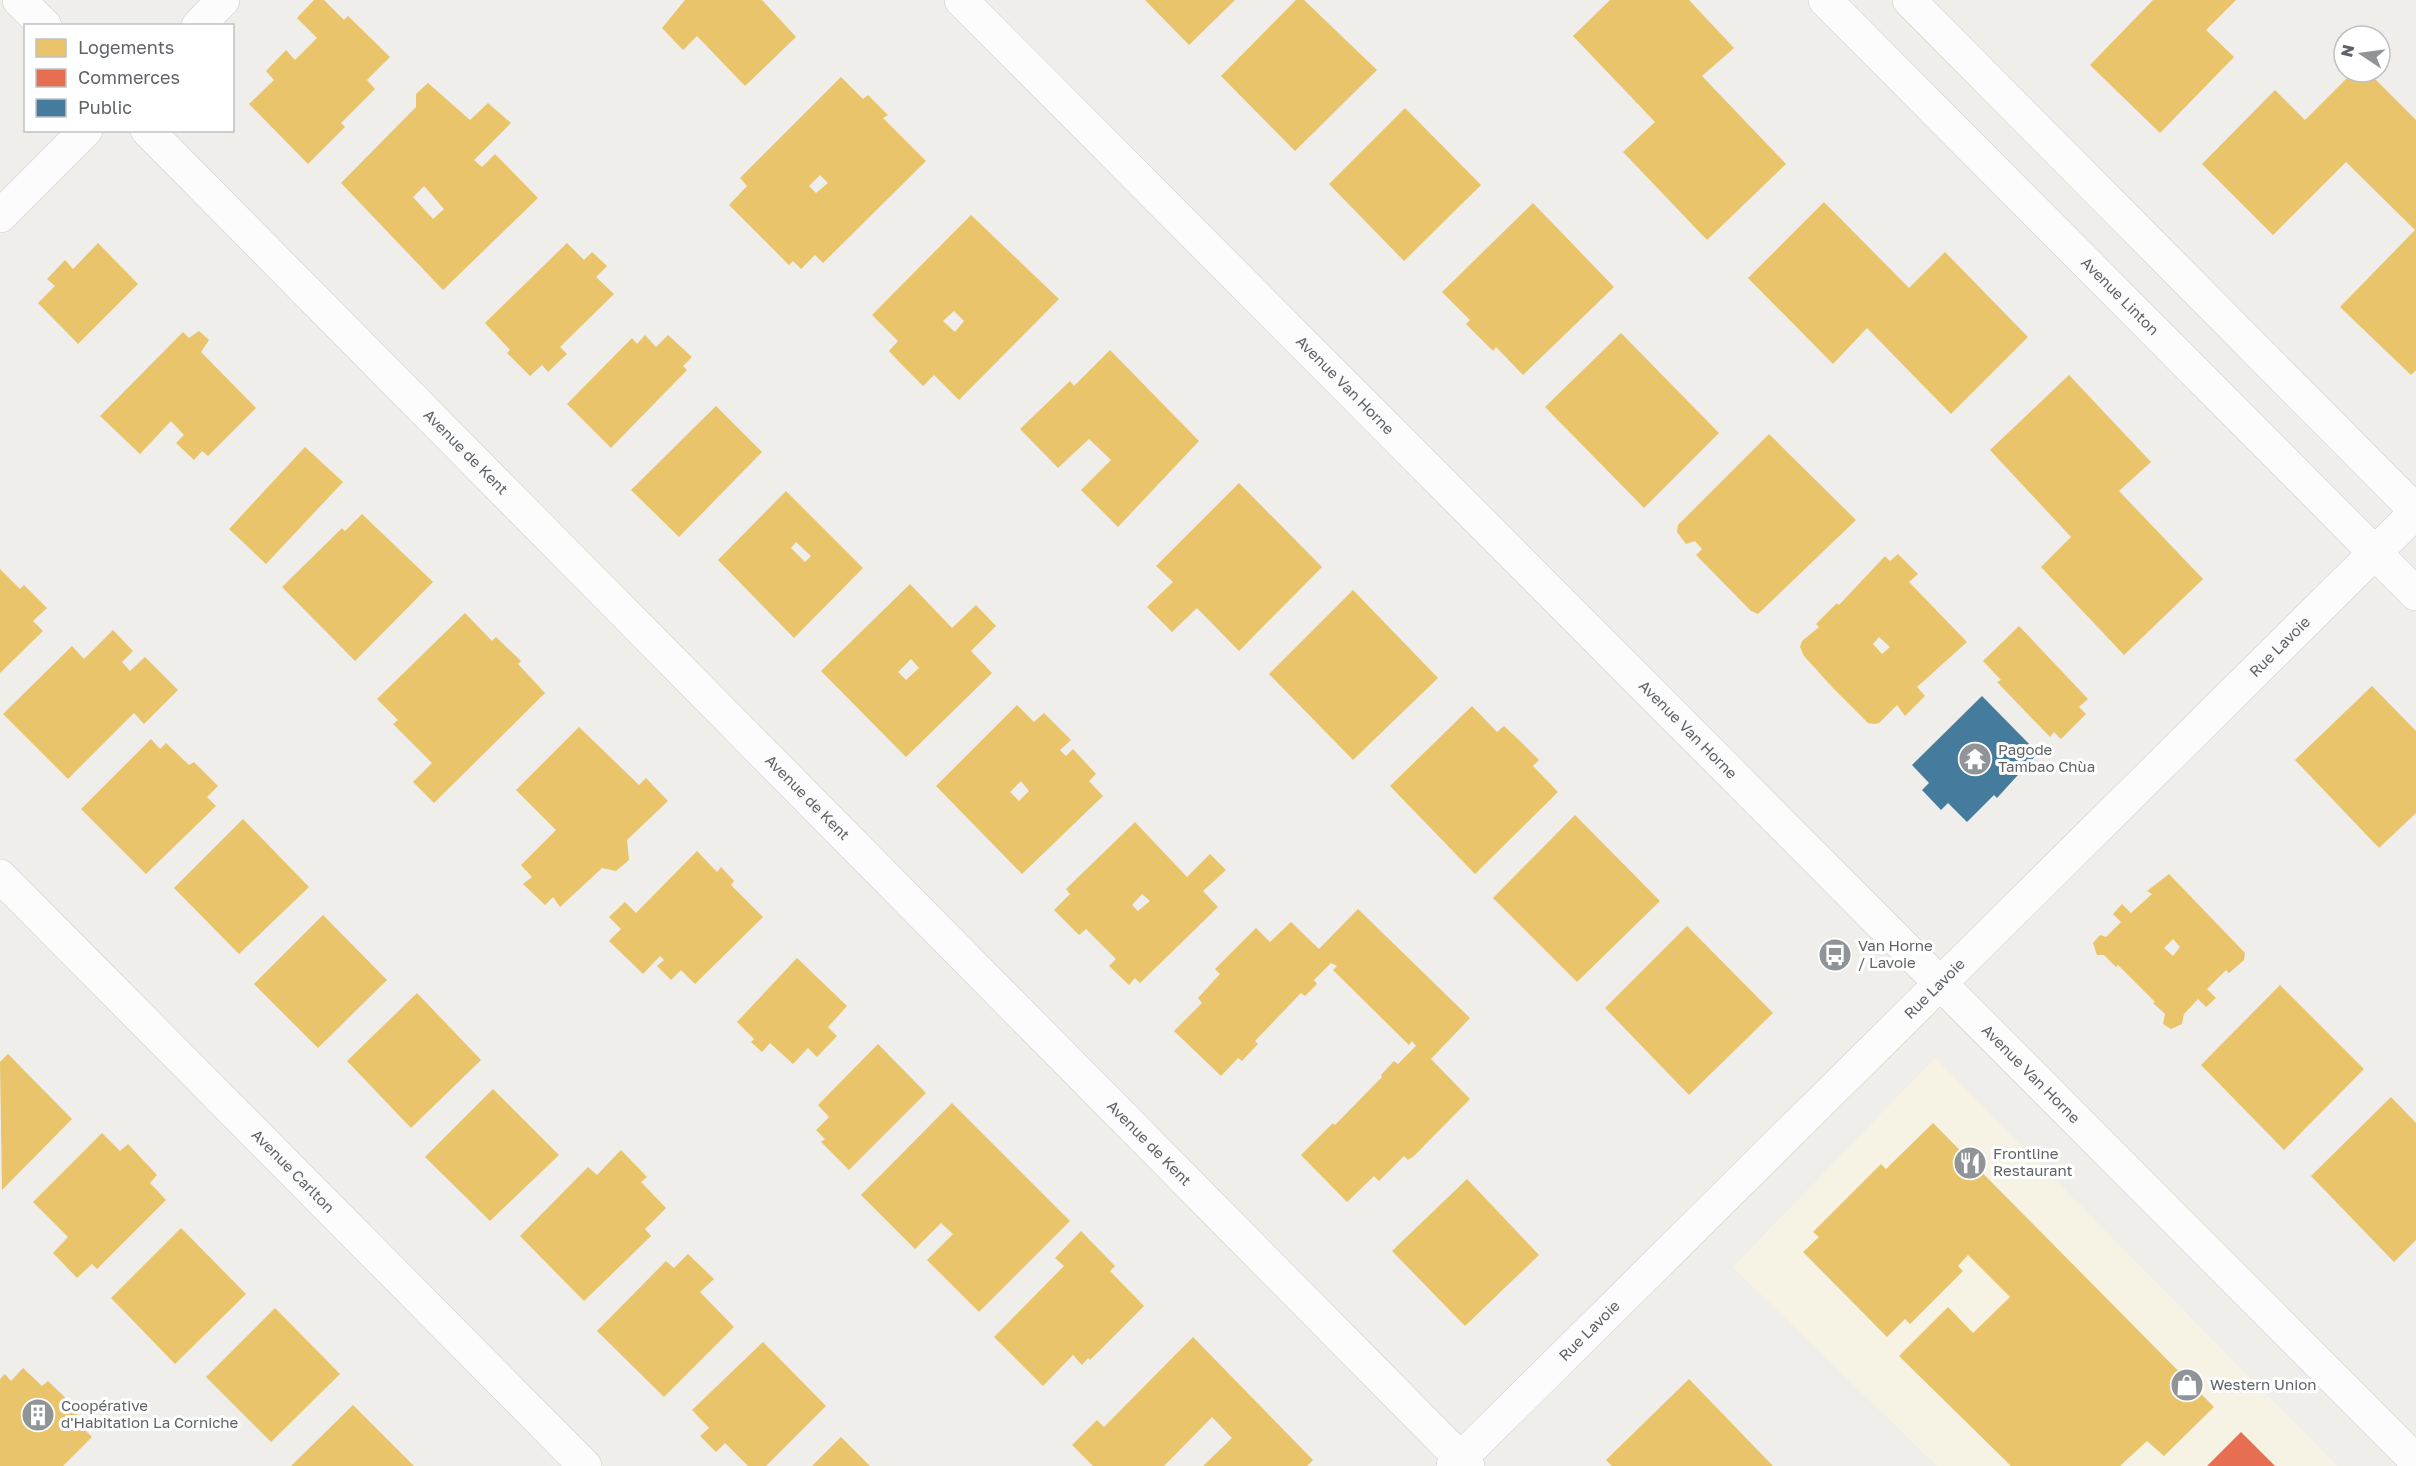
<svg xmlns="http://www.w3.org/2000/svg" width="2416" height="1466" font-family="'Golos Text',sans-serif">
	<rect width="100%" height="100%" fill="#efeeea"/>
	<path fill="#f7f3e4" d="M1935,1058L2337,1466H1937L1733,1267Z"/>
	<path fill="#e9c46a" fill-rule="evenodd" d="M314,0H324L344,20L348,16L390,57L367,80L375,89L341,123L345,127L308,164L249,104L274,80L266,71L286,50L295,60L317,38L297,18Z
		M685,0H762L796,37L745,86L697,36L683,50L662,28Z
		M1145,0H1235L1189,45Z
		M1296,0H1304L1377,70L1295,151L1221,76Z
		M1610,0H1689L1734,48L1702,76L1786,164L1707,240L1623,152L1655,122L1573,36Z
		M2153,0H2236L2206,30L2234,57L2160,133L2090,65Z
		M2353,72H2368L2416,120V370L2411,375L2340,307L2415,230L2346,162L2273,235L2202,164L2275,90L2305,120Z
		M841,77L863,99L868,95L888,115L883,118L926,161L823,263L815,255L801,269L793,261L789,265L729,205L747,186L740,178ZM820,175L828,183L816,193L809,186Z
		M428,83L470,120L488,103L511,123L474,160L482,167L495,154L538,198L443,290L341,183L416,107V94ZM424,186L444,209L433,219L413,197Z
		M1405,108L1481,185L1404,261L1329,184Z
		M1824,202L1909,288L1945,252L2028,337L1951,414L1867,328L1833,364L1748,278Z
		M1533,203L1614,287L1523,375L1496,347L1493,351L1466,324L1470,320L1442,292Z
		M971,215L1059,299L959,400L934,375L923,386L905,368L889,351L898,341L872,315ZM954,311L964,321L955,332L943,321Z
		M98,243L138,284L78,344L38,303L55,286L47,279L65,260L73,269Z
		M567,243L584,260L592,252L607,266L596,277L614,294L560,347L567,354L548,372L542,365L530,376L507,353L510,350L485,323Z
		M199,331L209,340L201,352L256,408L208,456L202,451L194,460L176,443L184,435L171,421L140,454L100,416L183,332L189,338Z
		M1621,333L1719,433L1644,508L1545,407Z
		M645,335L656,347L668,335L692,357L683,366L687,370L611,448L567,404L632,338L637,344Z
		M1110,350L1199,441L1118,527L1081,490L1111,460L1089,439L1058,468L1020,429L1070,381L1074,386Z
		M2069,375L2151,462L2119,491L2203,579L2124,655L2041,567L2071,537L1990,450Z
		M716,406L762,452L679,537L631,490Z
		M1769,434L1856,520L1758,614L1751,611L1696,555L1702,549L1695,541L1686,544L1677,532L1678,525Z
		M305,447L343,482L266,564L229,529Z
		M1239,483L1322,567L1239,651L1197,608L1172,632L1147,607L1173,582L1156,566Z
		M786,491L863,568L794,638L718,560ZM796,542L811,556L805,562L791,548Z
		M362,514L433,582L355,661L282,587L342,528L345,531Z
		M1898,554L1918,574L1909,582L1967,642L1917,687L1925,696L1905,716L1897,705L1879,723L1874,724L1868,723L1833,688L1804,656L1800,647L1802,641L1819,627L1816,624L1837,603L1839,605L1885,556L1890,561ZM1879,637L1890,647L1882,654L1873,644Z
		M0,569L20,589L24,585L47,608L33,621L43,631L0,673Z
		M910,584L952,628L976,605L996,626L971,651L992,673L906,757L821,671ZM911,659L919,668L906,680L898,672Z
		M1353,590L1438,678L1353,760L1269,674Z
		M465,613L492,641L496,637L521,661L518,664L545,693L434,803L413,782L432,763L393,724L398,720L377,699Z
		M2019,626L2088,699L2079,707L2086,714L2061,739L2054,732L2050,737L1997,682L2001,680L1983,661Z
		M113,630L133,651L122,662L130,671L145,657L178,690L144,724L134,713L68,779L3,714L72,646L84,659Z
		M2372,686L2416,731V813L2379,848L2295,760Z
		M1017,705L1034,722L1044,713L1071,740L1060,750L1066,756L1073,749L1096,774L1089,781L1103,796L1022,874L936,786ZM1021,781L1029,791L1019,801L1010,792Z
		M1472,706L1497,732L1504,726L1521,742L1539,760L1533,766L1558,792L1475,874L1390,786Z
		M579,727L639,785L646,778L668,801L627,840L629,860L616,871L602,868L560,907L553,897L545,905L523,884L532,877L521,865L556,830L516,790Z
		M151,739L160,749L166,743L189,765L194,762L218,786L207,797L216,806L146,874L81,809Z
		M1575,815L1660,901L1577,982L1493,898Z
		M243,819L309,887L239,954L174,888Z
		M1135,822L1187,877L1210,854L1226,870L1203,891L1218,907L1140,983L1135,978L1129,985L1109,966L1116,959L1086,929L1079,935L1054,910L1070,894L1066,889ZM1142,894L1150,901L1138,911L1132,905Z
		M697,851L717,872L721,867L734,881L731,885L763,917L695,984L681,970L671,980L657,966L664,960L660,956L643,974L609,941L621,929L609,917L625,902L636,913Z
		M2169,874L2245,953L2244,960L2229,973L2226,970L2207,989L2216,998L2206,1007L2198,999L2184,1014L2182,1024L2171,1029L2163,1024L2165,1014L2153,1003L2155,1002L2118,965L2116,967L2104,955H2097L2093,943L2100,935L2106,937L2121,922L2113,914L2122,904L2131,913L2152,894L2147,891ZM2173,939L2180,947L2173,956L2164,948Z
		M1358,909L1470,1018L1431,1059L1470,1099L1414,1156L1408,1160L1404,1156L1379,1181L1374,1176L1347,1202L1301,1155L1333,1123L1335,1125L1382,1077L1381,1075L1394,1061L1398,1064L1416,1046L1412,1041L1409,1045L1333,970L1337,966L1331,963L1314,980L1317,984L1305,996L1301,993L1255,1041L1258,1044L1242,1061L1238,1058L1221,1076L1174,1031L1202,1003L1198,998L1220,974L1215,969L1256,928L1270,942L1291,922L1319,949Z
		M323,915L387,980L318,1048L254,984Z
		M1687,926L1773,1013L1689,1095L1605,1008Z
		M797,958L847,1006L828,1027L837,1036L817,1057L808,1048L793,1064L770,1043L762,1052L751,1042L754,1039L737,1022Z
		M2280,985L2364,1069L2284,1150L2201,1065Z
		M417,993L481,1060L411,1128L347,1061Z
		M878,1044L926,1093L849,1170L821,1142L825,1139L816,1130L829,1117L818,1105Z
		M8,1054L72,1119L2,1190L0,1062Z
		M493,1089L559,1155L490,1221L425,1157Z
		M2391,1097L2416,1123V1240L2394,1262L2311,1176Z
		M952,1103L1070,1221L979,1312L927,1260L953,1234L941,1223L915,1249L861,1195Z
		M1933,1123L2214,1407L2164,1456L2147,1441L2120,1466H2011L1899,1356L1948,1307L1973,1333L2010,1297L1968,1255L1958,1266L1963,1271L1910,1324L1905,1319L1887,1337L1803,1252L1819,1237L1813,1232L1881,1164L1886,1169Z
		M102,1133L120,1151L128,1144L157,1175L150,1183L166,1200L97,1269L92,1264L77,1278L53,1253L68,1237L33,1202Z
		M621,1150L647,1177L641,1182L666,1208L645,1229L651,1236L584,1301L520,1236L588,1167L597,1175Z
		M1467,1179L1539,1255L1465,1326L1392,1251Z
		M181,1228L246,1294L175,1364L111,1298Z
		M1081,1231L1115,1266L1110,1271L1144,1306L1090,1360L1088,1358L1082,1365L1073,1355L1043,1386L994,1337L1064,1266L1055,1258Z
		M688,1254L714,1279L700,1292L734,1327L664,1397L597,1331L666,1261L674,1268Z
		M275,1308L340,1374L271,1442L206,1377Z
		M1193,1337L1313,1460L1307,1466H1203L1232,1438L1212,1417L1164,1466H1093L1072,1445L1097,1420L1104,1427Z
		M763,1342L826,1406L766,1466H748L725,1443L716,1452L700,1436L709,1428L692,1410Z
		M23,1368L42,1386L48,1381L80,1412L73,1418L92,1437L63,1466H0V1379L5,1374L11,1381Z
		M1689,1379L1773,1466H1612L1606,1460Z
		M353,1405L414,1466H291Z
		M841,1437L870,1466H812Z"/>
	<path fill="#e76f51" d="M2241,1432L2275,1466H2207Z"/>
	<path fill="#457b9d" d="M1982,696L2038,753L1997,798L1994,795L1967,822L1948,803L1941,810L1922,790L1929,783L1912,765Z"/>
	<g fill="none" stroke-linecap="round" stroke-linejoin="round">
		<defs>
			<g id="minor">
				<path d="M19,0L45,26"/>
				<path id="s1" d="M1825,0L2416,594"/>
				<path d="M1909,0L2416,511"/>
				<path d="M198,26L223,0"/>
				<path id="s2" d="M147,130L1468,1466"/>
				<path d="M0,216L86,130"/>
				<path id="s3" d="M0,876L585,1466"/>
				<path id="s4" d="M1453,1466L2416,512"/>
			</g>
			<g id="secondary">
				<path id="s5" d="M961,0L2416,1461"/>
			</g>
		</defs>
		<use href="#minor" stroke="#cbcccc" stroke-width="34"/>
		<use href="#secondary" stroke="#cacacb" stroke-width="34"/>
		<use href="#minor" stroke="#fdfcfc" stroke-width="33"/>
		<use href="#secondary" stroke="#fdfcfc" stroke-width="33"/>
	</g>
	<defs>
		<symbol id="temple-disc" viewBox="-11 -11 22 22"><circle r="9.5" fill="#919496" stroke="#fff"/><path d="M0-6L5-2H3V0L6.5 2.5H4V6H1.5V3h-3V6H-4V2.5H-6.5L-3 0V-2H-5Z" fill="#fff"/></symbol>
		<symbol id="bus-disc" viewBox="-11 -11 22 22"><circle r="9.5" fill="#919496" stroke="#fff"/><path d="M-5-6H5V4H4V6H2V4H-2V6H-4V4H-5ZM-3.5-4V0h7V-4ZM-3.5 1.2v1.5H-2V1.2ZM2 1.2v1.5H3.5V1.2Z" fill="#fff"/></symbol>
		<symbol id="restaurant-disc" viewBox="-11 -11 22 22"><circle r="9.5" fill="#919496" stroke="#fff"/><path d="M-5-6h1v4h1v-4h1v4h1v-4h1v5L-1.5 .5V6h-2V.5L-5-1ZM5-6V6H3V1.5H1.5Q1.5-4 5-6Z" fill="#fff"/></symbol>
		<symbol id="shop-disc" viewBox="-11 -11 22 22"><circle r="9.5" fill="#919496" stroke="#fff"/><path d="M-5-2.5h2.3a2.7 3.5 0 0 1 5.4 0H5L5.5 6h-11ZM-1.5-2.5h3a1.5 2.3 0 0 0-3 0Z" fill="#fff"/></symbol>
		<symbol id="building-disc" viewBox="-11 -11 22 22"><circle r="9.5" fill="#919496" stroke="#fff"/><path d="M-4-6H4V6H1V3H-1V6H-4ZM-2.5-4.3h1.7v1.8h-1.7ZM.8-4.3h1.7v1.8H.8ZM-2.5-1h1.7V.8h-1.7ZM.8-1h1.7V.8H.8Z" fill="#fff"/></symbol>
	</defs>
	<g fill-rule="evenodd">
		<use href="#temple-disc" x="1956" y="740" width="38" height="38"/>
		<use href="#bus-disc" x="1816" y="936" width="38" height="38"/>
		<use href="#restaurant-disc" x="1951" y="1144" width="38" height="38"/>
		<use href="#shop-disc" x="2168" y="1366" width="38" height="38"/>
		<use href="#building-disc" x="19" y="1396" width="38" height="38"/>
	</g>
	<g text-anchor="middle" stroke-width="6" stroke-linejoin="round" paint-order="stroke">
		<g font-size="15" fill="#5f6368" stroke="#fff">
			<text dy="5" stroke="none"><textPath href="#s1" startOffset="418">Avenue Linton</textPath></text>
			<text dy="5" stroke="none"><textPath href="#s5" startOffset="544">Avenue Van Horne</textPath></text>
			<text dy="5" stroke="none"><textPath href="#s2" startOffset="453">Avenue de Kent</textPath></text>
			<text dy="5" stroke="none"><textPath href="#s4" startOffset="1164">Rue Lavoie</textPath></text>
			<text dy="5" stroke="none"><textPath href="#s5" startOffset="1030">Avenue Van Horne</textPath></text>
			<text dy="5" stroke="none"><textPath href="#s2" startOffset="939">Avenue de Kent</textPath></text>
			<text dy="5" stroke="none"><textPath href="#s4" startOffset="678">Rue Lavoie</textPath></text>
			<text dy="5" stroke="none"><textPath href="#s5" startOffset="1516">Avenue Van Horne</textPath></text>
			<text dy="5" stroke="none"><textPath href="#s2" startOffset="1425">Avenue de Kent</textPath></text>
			<text dy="5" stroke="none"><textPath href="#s3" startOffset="416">Avenue Carlton</textPath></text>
			<text dy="5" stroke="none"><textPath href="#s4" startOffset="192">Rue Lavoie</textPath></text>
		</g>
		<g font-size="15" fill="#5f6368" stroke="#fff" text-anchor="start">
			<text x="1998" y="755">Pagode<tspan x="1998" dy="17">Tambao Chùa</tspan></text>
			<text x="1858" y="951">Van Horne<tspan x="1858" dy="17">/ Lavoie</tspan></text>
			<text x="1993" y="1159">Frontline<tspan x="1993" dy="17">Restaurant</tspan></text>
			<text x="2210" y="1390">Western Union</text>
			<text x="61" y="1411">Coopérative<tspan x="61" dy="17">d'Habitation La Corniche</tspan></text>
		</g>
	</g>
	<rect x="24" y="24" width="210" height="108" fill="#ffffff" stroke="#bfc1c3" stroke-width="1.5"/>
	<rect x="36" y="39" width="30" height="18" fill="#e9c46a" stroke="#bfc1c3" stroke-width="1.5"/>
	<text x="78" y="54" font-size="18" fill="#5f6368">Logements</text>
	<rect x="36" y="69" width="30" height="18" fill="#e76f51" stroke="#bfc1c3" stroke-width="1.5"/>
	<text x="78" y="84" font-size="18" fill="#5f6368">Commerces</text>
	<rect x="36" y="99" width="30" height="18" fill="#457b9d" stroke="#bfc1c3" stroke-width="1.5"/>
	<text x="78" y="114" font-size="18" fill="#5f6368">Public</text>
	<g transform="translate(2362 54) rotate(283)"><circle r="28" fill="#ffffff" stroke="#bfc1c3" stroke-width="1.5"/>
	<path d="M0-4.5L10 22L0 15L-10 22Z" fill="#919496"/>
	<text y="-9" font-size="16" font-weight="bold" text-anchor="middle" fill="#5f6368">N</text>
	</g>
</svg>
